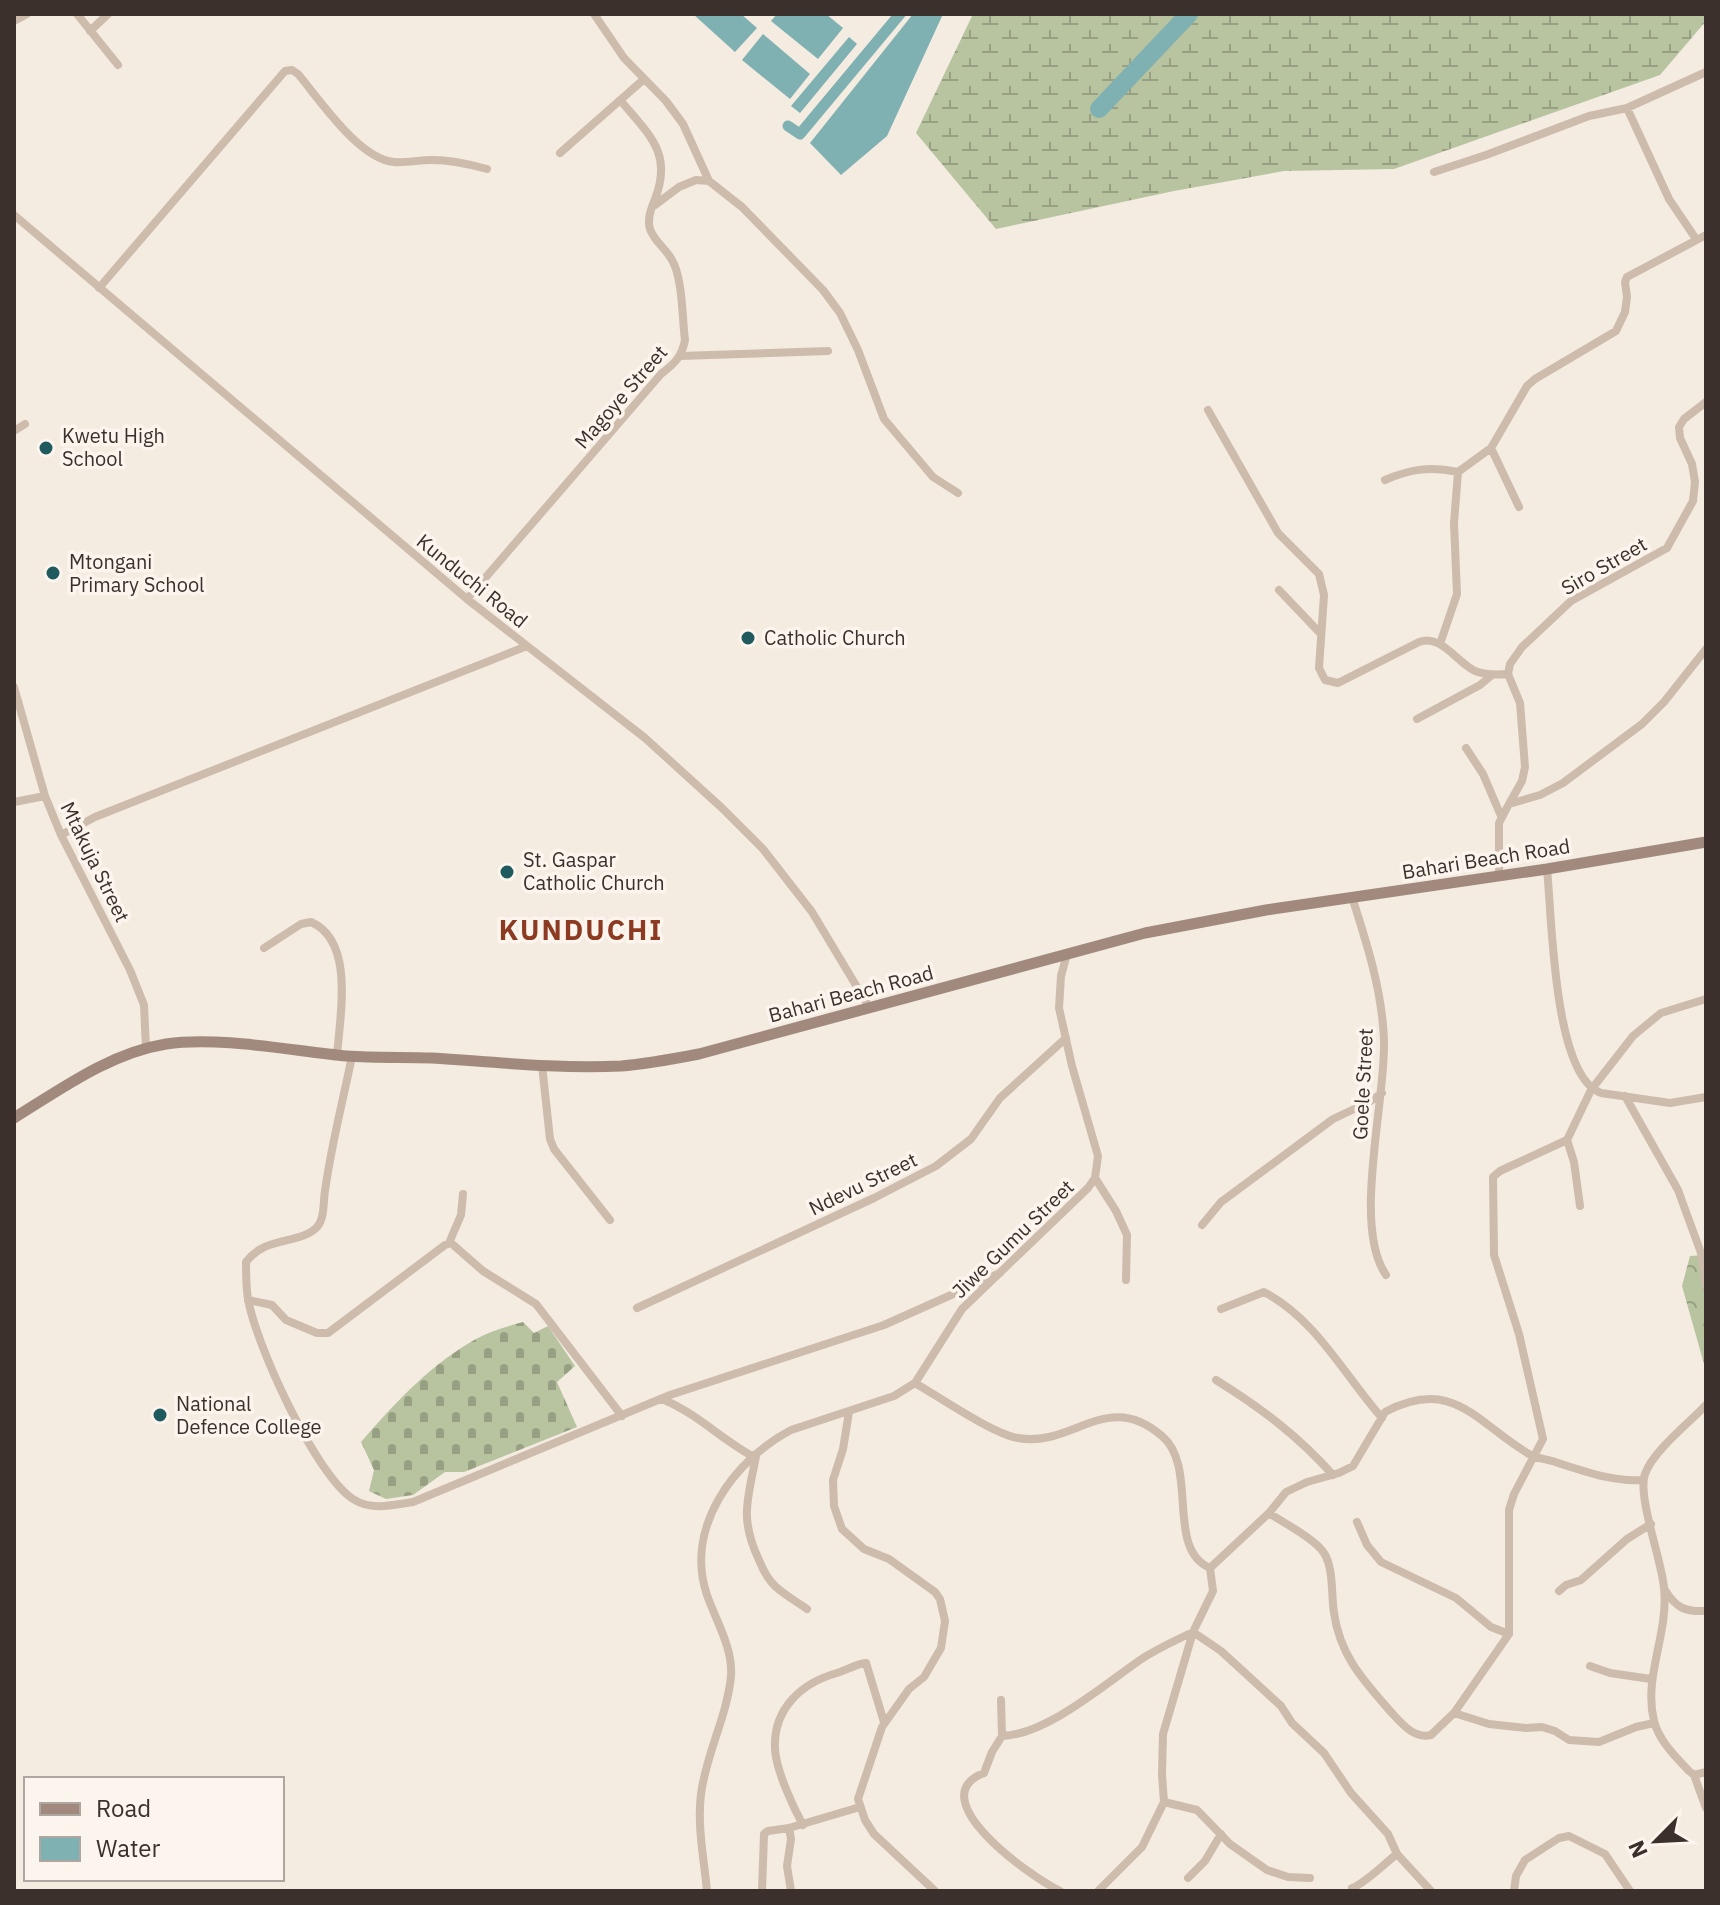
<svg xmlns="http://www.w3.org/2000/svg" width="1720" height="1905" font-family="'IBM Plex Sans',sans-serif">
	<defs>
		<pattern id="forest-crowns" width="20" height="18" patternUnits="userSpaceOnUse" patternTransform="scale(2)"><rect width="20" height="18" fill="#b8c4a0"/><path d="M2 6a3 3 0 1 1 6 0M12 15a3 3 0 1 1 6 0" fill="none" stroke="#97a083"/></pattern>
		<pattern id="wetland-marsh" width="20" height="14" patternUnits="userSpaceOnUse" patternTransform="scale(2)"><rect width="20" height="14" fill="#b8c4a0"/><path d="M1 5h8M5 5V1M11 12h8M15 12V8" fill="none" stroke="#97a083"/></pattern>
		<pattern id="cemetery-stones" width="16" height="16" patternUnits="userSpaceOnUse" patternTransform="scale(2)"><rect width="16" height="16" fill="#b8c4a0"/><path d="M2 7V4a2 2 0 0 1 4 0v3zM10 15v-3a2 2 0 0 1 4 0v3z" fill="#97a083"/></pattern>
	</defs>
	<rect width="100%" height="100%" fill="#f4ebe1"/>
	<path fill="url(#forest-crowns)" d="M1706,1255V1371L1682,1286L1690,1256Z"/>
	<path fill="url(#wetland-marsh)" d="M973,14H1706V21L1660,75L1394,169L1284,171L1174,191L996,229L916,133Z"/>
	<path fill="url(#cemetery-stones)" d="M523,1322L534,1333L548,1326L575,1366L557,1382L577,1427L464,1472H445L413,1495L386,1499L369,1491L374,1470L361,1442C396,1402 433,1361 482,1336C494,1330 509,1326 523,1322Z"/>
	<path fill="#7fb0b2" d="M693,14H741L757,28L735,52Z
		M777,14H826L843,28L818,59L771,21Z
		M913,14H943L887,136L841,175L810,143Z
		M763,34L810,74L790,99L742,60Z
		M849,37L857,44L800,113L791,106Z"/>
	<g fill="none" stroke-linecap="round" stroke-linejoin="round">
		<path stroke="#7fb0b2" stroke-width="11" d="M788,126L800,134L900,14"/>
		<path stroke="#7fb0b2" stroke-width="18" d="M1099,109L1189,14"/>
		<path stroke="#cdbbac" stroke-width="8" d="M77,14L118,65
			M594,14L624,58L666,101L683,124L709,181
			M14,21L27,14
			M90,31L108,14
			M1627,108L1669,199L1696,239
			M560,153L643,80
			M1434,172L1486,155L1589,116L1627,108L1706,72
			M655,205L679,187L696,180L709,181L742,207L823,290L840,313L858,350L884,419L933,477L958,493
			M14,215L467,599L645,738L722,808L763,849L812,912L869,1007
			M99,288L285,71L292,70L298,74C320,100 359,159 394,162C406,163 419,160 432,160C450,160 469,164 487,169
			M680,356L828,351
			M1208,410L1278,533L1319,574L1324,595L1319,668L1325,680L1338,683L1419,642C1442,634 1456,662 1475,671C1486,675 1497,675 1508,674
			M14,431L25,424
			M1491,448L1519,507
			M1385,480C1410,469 1431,466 1458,472
			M1279,590L1319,632
			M467,599L661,374C674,364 682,357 685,340C682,318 683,279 672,260C666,249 654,241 650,229C647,219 651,209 655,199C673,153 649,135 621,101
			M1440,644L1457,594L1454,523L1458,472L1491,448L1527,386L1535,379L1616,331L1625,312L1627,297L1625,282L1627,277L1706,235
			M14,687L45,796L61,835L130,970L144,1005L146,1049
			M1417,719L1480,685L1492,675
			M1466,748L1483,774L1501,816
			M14,802L45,796
			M1509,804L1522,781L1525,767L1520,703L1508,674L1510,664L1522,647L1571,601L1667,548L1693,501L1695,482L1692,464L1680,438L1679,427L1684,419L1706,402
			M61,835L95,817L527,646
			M1547,869C1552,916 1553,1076 1601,1093L1670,1103L1706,1097
			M1499,876V823L1509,804L1540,795L1563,783L1642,724L1664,702L1706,649
			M1352,897C1367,944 1382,990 1384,1040C1386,1101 1352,1226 1386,1275
			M264,948L301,924L311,922C355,941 340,1016 337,1055
			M352,1056C343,1101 331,1146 325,1191C323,1202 325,1218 317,1227C300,1245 266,1235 246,1262C246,1274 246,1287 248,1299C256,1345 315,1474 353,1499C371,1511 393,1505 413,1502L670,1395L884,1325L1000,1273
			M542,1065L550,1139L554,1149L610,1220
			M1625,1096L1678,1190L1701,1253L1706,1286
			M1567,1140L1574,1162L1580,1206
			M1095,1178L1116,1211L1127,1235L1126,1280
			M1202,1225L1221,1202L1333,1119L1369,1102L1382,1093
			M449,1243L461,1215L463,1194
			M248,1300L272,1305L286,1320L317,1333H328L445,1245L451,1243L483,1271L536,1304L622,1416
			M637,1308L874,1198L936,1166L971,1139L1000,1098L1066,1038
			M1221,1309L1264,1292C1316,1319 1344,1375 1382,1418
			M1216,1380C1261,1408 1297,1435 1333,1475
			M915,1383C939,1397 993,1434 1018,1438C1073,1448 1107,1388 1162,1436C1199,1467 1165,1549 1210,1568
			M662,1399C696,1413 720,1438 752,1456L756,1454
			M1706,1405C1689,1423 1653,1451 1645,1474C1637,1496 1662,1561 1664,1588C1669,1634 1643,1676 1654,1721C1659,1741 1676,1757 1689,1771L1694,1775L1706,1772
			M849,1412L843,1449L833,1480L834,1506L842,1529L864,1549L889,1559L935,1592L940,1599L945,1621L941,1648L924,1677L909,1689L882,1727L858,1799L865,1820L874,1834L935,1891
			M756,1456C748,1499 739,1518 759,1560C763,1570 768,1580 776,1587C785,1595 797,1602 807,1609
			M1269,1513C1284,1523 1315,1539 1324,1553C1334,1569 1331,1595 1334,1613C1340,1656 1364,1681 1391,1712C1402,1724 1414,1739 1431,1735L1454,1713L1509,1634V1510L1514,1494L1543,1439L1519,1334L1494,1255L1493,1177L1500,1171L1567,1140L1591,1090L1633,1036L1661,1013L1706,999
			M1357,1522L1367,1545L1381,1562L1456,1598L1491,1627L1509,1634
			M1665,1590C1676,1608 1685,1612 1706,1611
			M1559,1591L1566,1585L1581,1580L1627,1539L1651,1524
			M1590,1666L1610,1673L1651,1679
			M1001,1700L1002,1736L992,1752L984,1773C919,1798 1032,1878 1060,1891
			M1454,1713L1489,1724L1526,1728L1542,1727L1555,1731L1569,1740L1599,1742L1636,1727L1654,1723
			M1002,1736C1047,1735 1106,1683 1143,1658C1159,1648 1176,1640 1193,1632L1221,1651L1281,1706L1292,1723L1324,1753L1351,1793L1388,1834L1397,1854
			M1694,1775L1706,1808
			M1164,1802L1197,1810L1230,1844L1267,1870L1288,1877L1310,1878
			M803,1825C793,1807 776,1770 775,1749C773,1709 801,1683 837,1673C847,1670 856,1664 866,1663L884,1722
			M1188,1878L1205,1861L1221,1834
			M1352,1888C1364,1884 1385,1863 1397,1854L1431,1891
			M707,1891C704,1859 697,1826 701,1794C706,1754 727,1717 731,1676C733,1648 716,1621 707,1595C684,1528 734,1460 791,1430L894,1396L915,1383L962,1309L1088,1188L1095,1178L1098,1156L1072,1066L1059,1008L1061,976L1067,954
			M762,1891L764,1834L768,1831L789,1828
			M791,1891L787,1866L791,1839L789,1828L860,1807
			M1098,1891L1142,1847L1164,1802L1162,1775L1163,1734L1193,1632L1213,1591L1210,1568L1269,1513L1286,1492L1307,1482L1339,1473L1353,1466L1385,1412C1454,1376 1476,1423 1529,1454C1536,1458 1545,1459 1552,1461C1583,1471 1612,1482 1643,1480
			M1514,1891L1516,1876L1525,1860L1559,1838L1569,1836L1605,1854L1630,1891"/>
		<path stroke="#a18a7d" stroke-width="11" d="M14,1118C61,1089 110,1053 166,1044C219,1036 293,1051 347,1056C375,1058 404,1057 432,1058C495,1062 558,1069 621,1066C647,1064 673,1059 699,1054L1145,933L1266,910L1547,869L1706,842"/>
	</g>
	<g fill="#1f5a5e" stroke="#fbf5ee" stroke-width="3">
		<circle cx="46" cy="448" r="8"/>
		<circle cx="53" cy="573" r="8"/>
		<circle cx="748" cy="638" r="8"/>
		<circle cx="507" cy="872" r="8"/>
		<circle cx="160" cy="1415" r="8"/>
	</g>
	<g text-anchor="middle" stroke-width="7" stroke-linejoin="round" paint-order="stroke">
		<g font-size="20" fill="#3b302b" stroke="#fbf5ee">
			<text transform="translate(621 397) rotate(-49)" y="7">Magoye Street</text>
			<text transform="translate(1604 566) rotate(-30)" y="7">Siro Street</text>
			<text transform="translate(472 581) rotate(39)" y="7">Kunduchi Road</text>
			<text transform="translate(1486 859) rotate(-9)" y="7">Bahari Beach Road</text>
			<text transform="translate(95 862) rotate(64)" y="7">Mtakuja Street</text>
			<text transform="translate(851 994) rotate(-15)" y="7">Bahari Beach Road</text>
			<text transform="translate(1363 1084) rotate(-87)" y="7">Goele Street</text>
			<text transform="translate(863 1184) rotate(-26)" y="7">Ndevu Street</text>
			<text transform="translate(1013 1239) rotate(-44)" y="7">Jiwe Gumu Street</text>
		</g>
		<g font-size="20" fill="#3b302b" stroke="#fbf5ee" text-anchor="start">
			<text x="62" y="443">Kwetu High<tspan x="62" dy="23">School</tspan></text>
			<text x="69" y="569">Mtongani<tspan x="69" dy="23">Primary School</tspan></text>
			<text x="764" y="645">Catholic Church</text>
			<text x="523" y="867">St. Gaspar<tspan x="523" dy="23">Catholic Church</tspan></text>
			<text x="176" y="1411">National<tspan x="176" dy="23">Defence College</tspan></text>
		</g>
		<g font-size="28" font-weight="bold" letter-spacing="2" fill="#8c3b22" stroke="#fbf5ee">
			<text x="581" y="940">KUNDUCHI</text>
		</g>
	</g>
	<rect width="1720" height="1905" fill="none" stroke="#3b302b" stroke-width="32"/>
	<rect x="24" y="1777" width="260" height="104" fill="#fbf5ee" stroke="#aea6a0" stroke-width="2"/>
	<rect x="40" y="1803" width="40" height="12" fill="#a18a7d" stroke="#aea6a0" stroke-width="2"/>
	<text x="96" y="1817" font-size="24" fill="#3b302b">Road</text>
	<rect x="40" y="1837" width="40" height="24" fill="#7fb0b2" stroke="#aea6a0" stroke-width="2"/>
	<text x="96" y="1857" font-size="24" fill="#3b302b">Water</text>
	<g transform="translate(1656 1841) rotate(246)" stroke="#fbf5ee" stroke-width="6" paint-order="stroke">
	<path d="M0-6L14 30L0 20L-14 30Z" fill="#3b302b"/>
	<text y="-12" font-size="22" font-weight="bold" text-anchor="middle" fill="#3b302b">N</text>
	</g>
</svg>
